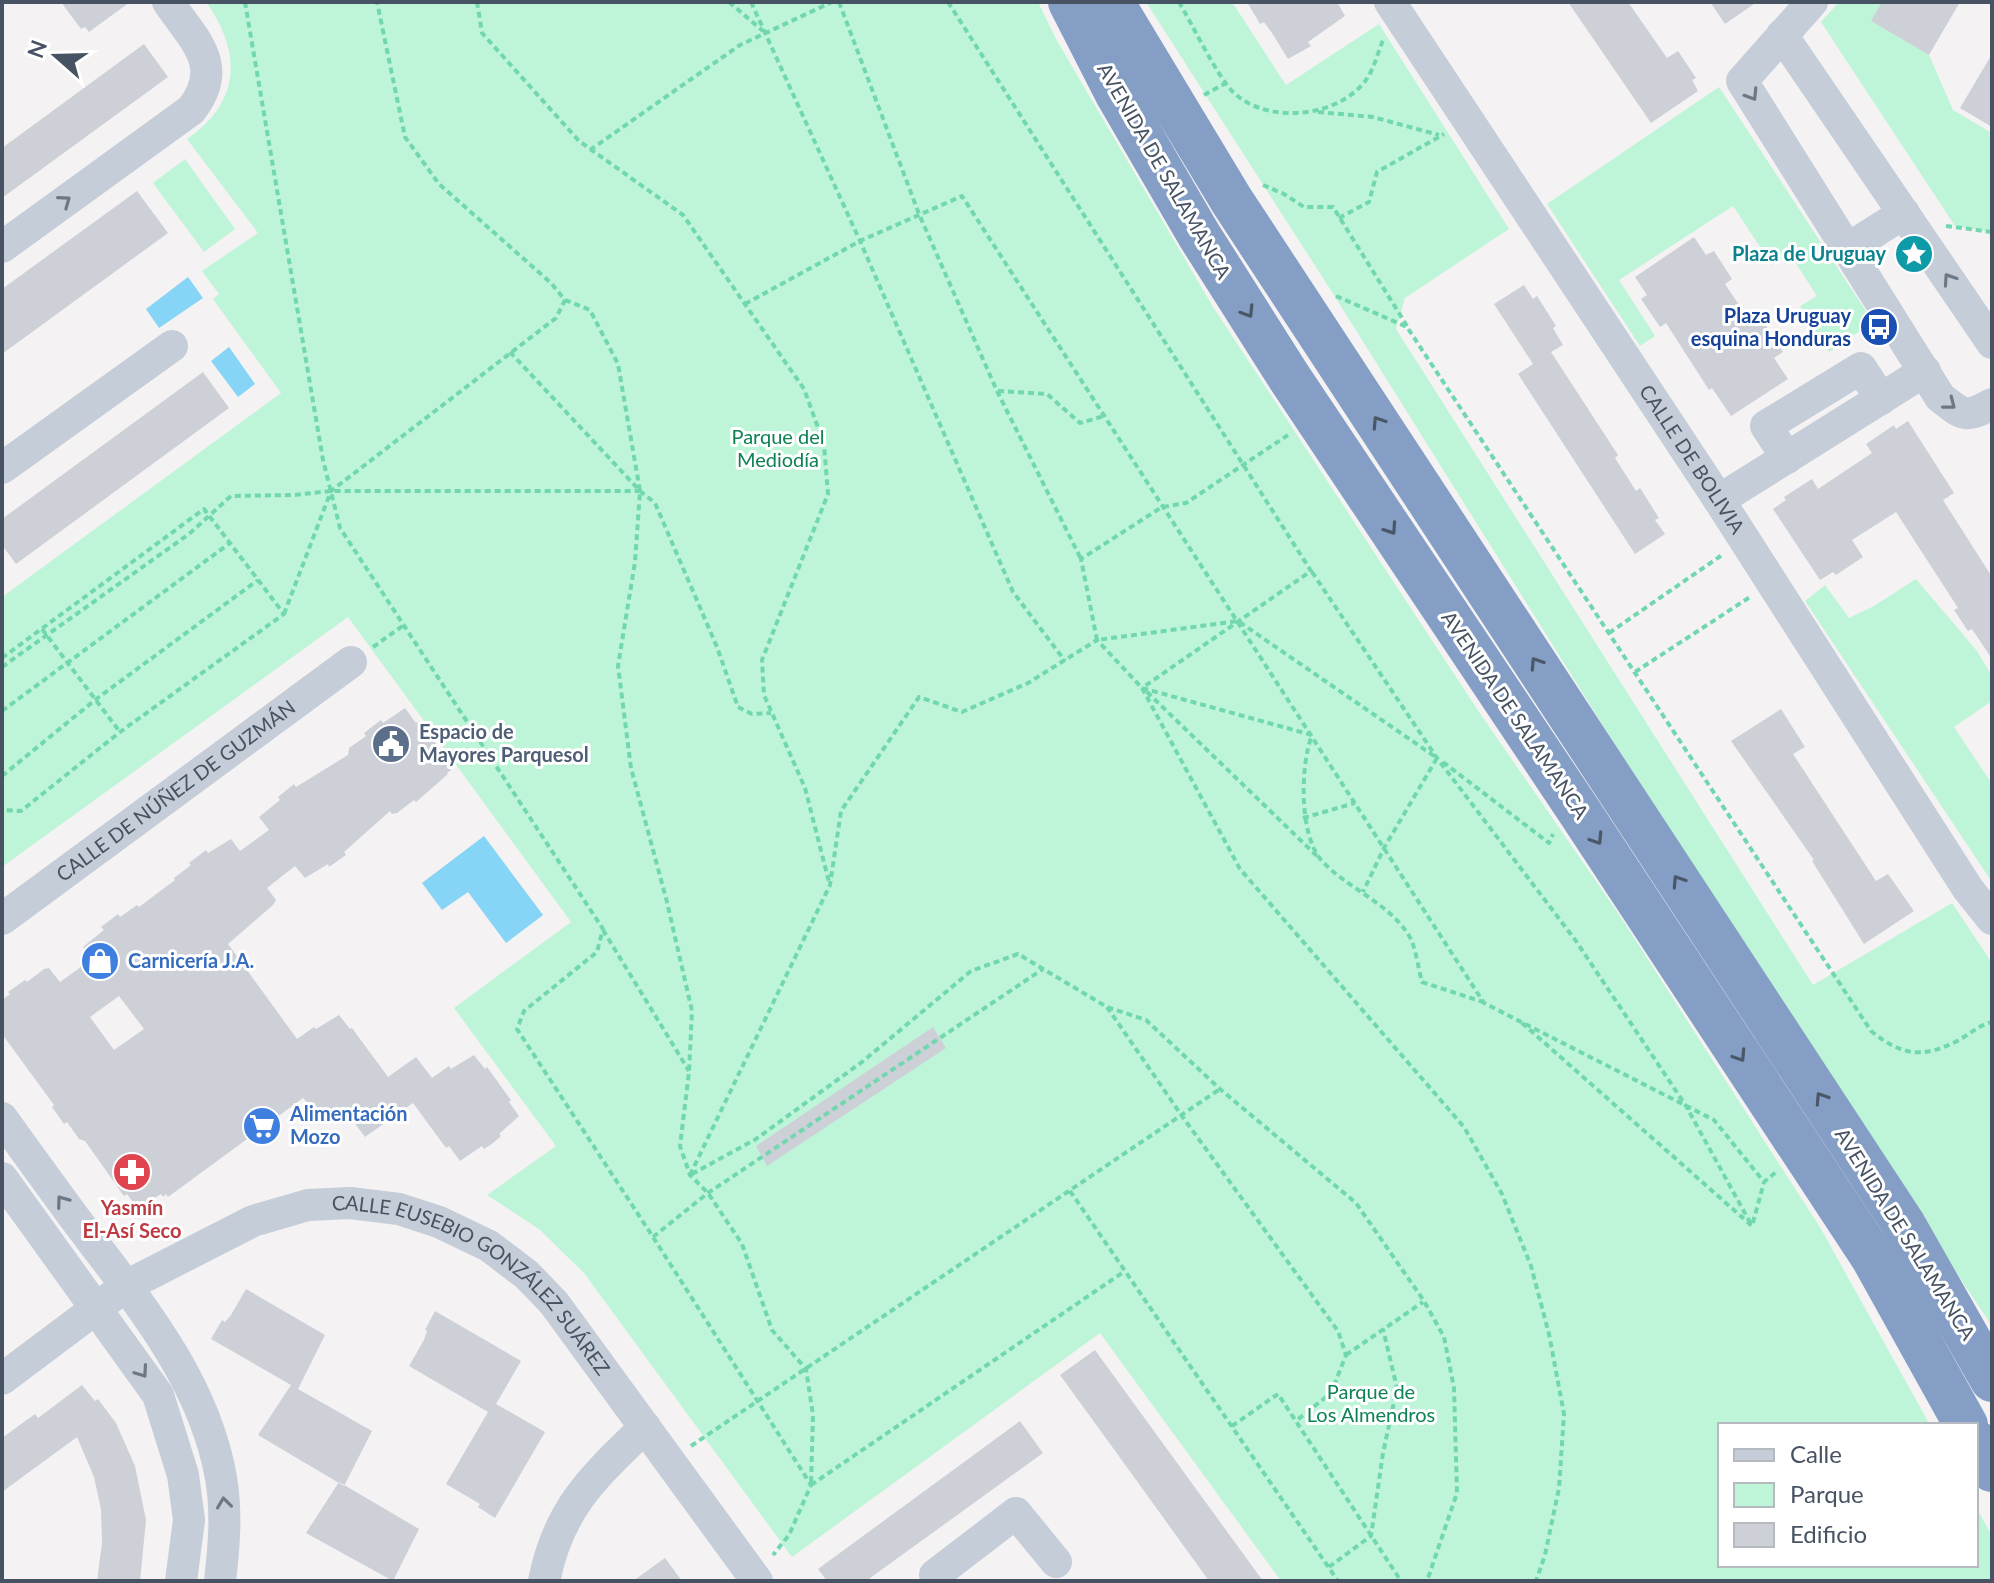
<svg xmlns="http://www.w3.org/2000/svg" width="1994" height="1583" font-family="Lato,sans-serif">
	<rect width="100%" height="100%" fill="#f4f2f2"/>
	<path fill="#bef5d8" d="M206,2H1038L1056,39L1213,307L1479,712L1620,916L1821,1229L1930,1425H1720V1565H1976V1507L1992,1536V1581H1281L1100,1333L792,1557L584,1273L539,1229L487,1195L556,1146L454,1008L571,922L348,617L2,867V597L281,393L213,299L219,294L202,271L258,233L187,139C241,102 242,52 206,2Z
		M1146,2H1232L1286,85L1379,24L1509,229L1405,298L1396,329L1813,985L1952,903L1992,963V1326L1779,1007L1337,300Z
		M1839,2H1883L1872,21L1929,55L1953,110L1992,133V232L1955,226L1821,22Z
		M1719,87L1873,322L1829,352L1800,306L1817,296L1790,254L1772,265L1733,206L1619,280L1655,336L1640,346L1547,204Z
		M185,159L235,229L204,252L153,183Z
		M1916,579L1977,651L1992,676V701L1954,727L1992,784V882L1805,601L1825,585L1849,618L1874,606Z"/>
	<path fill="#86d5f6" d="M188,277L203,298L159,328L146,309Z
		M229,347L255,384L238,397L211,361Z
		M484,836L543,915L506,943L468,892L442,910L422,883Z"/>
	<path fill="#ced0d8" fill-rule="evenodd" d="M61,2H130L89,32L85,27L81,29Z
		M1247,2H1337L1345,16L1308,42L1311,46L1288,59L1272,33L1264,22L1260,24Z
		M1568,2H1628L1667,58L1678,51L1696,78L1692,80L1698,91L1651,123Z
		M1710,2H1757L1725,24Z
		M1882,2H1960L1929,55L1871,21Z
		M144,44L168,77L2,198V148Z
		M1992,54V127L1960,108Z
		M137,191L168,233L2,354V289Z
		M1694,237L1706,255L1714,251L1732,279L1725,284L1751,323L1760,317L1783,352L1774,358L1788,379L1731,416L1712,388L1709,390L1666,323L1660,327L1641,299L1647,295L1635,277Z
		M1524,285L1533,299L1537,296L1556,326L1553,328L1563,345L1551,352L1618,455L1615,458L1636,491L1640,488L1659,518L1655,520L1665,534L1635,554L1518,374L1533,364L1494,304Z
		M203,372L229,408L16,564L2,545V519Z
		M1908,421L1954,493L1943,500L1992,577V659L1972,629L1968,631L1954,610L1958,608L1896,512L1852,540L1863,557L1836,575L1833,572L1820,580L1773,509L1786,500L1784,497L1812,479L1818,489L1872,453L1866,444L1894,425L1896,429Z
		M405,708L416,723L419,721L443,753L441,754L451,770L447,773L448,774L416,802L414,800L397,813L392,814L390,811L344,852L346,855L329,867L328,864L305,878L295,866L267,888L276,900L273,905L228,944L297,1039L314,1027L316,1029L339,1015L350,1029L352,1028L388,1077L416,1057L432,1078L449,1066L451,1069L474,1055L485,1069L487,1067L511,1100L509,1102L519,1116L499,1134L501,1136L493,1143L484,1149L482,1146L460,1161L449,1146L446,1148L413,1103L365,1137L344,1109L324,1121L303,1098L168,1197L166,1194L163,1197L161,1194L138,1209L127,1194L124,1196L85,1141L79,1139L67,1122L64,1124L52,1107L54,1105L2,1034V1000L10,994L8,992L25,980L27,982L44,969L49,968L60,982L92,959L83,947L104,930L101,927L118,914L120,917L137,905L139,907L175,880L174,878L191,865L189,863L206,850L208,853L231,839L240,851L269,830L259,817L280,800L278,797L294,784L296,787L348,755L349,748L366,736L364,733L381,720L383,723ZM119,996L144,1029L114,1050L90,1017Z
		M1781,709L1805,747L1793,754L1876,881L1888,874L1914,911L1864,944L1812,861L1814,860L1731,741Z
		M933,1027L946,1048L767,1166L756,1146Z
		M246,1289L325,1335L298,1389L211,1339L222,1320L225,1322L231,1315Z
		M435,1311L521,1361L496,1404L545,1432L495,1518L478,1507L480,1504L446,1484L488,1412L409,1366L424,1340L427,1331L425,1330Z
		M1095,1350L1263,1581H1209L1113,1448L1060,1375Z
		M82,1385L95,1401L98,1399L116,1423L135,1466L146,1520L140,1581H97L102,1543L101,1509L94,1477L77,1437L2,1492V1438L35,1414L38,1418Z
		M291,1385L372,1431L344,1486L258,1435Z
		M1020,1421L1043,1453L866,1581H827L818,1569Z
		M339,1482L419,1529L393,1581L306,1533Z
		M665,1558L682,1581H633Z"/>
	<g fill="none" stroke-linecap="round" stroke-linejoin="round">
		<path stroke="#71d7ae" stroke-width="4" stroke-dasharray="6 4" stroke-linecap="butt" d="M245,2L323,460L340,528L603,929L597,952L524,1011L517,1029L653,1237L811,1485L789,1535L773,1555
			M477,2L482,33L579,141L683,215L804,389L824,444L828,494L762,660L764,695L805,788L829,882
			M729,2L763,31
			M751,2L860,241L1013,592L1065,661
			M839,2L919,214L997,391L1081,559
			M948,2L1311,571L1142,688
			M1179,2C1192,24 1217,76 1233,92C1267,125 1338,118 1366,80C1374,69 1378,52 1383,40
			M1204,95L1226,83
			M1318,112L1373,117L1439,135
			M590,150L740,45L832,2
			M1263,185L1284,194L1304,207H1333L1407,326
			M1339,218L1369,202L1377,172L1444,134
			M1946,226L1992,232
			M1336,296L1407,327L1871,1031C1902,1056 1923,1059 1959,1040C1970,1034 1979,1025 1992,1022
			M565,300L590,310L618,364L640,491L635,562L618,666L631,768L667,902L692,1011L689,1072L680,1146L690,1175L708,1193L742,1244L772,1330L806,1369L813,1415L811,1484
			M745,304L860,241L962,196L1484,1003L1714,1120L1764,1182L1776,1172
			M510,352L640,491L655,503L717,647L738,707L752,714L771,713
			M998,391L1047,394L1080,423L1104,416
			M1288,435L1186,503L1162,507L1081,559L1097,640L1238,621L1437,758L1384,848L1363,892
			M1312,572L1437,758L1576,941L1686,1106L1752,1226
			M284,614L331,491L556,318L565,300L551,283L439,184L405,137L377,2
			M42,629L120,732
			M1609,633L1722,555
			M373,647L404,625
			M2,658L204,509L284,614L120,732L21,811L2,810
			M2,667L189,534L231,496L294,495L331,491H640
			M1635,672L1750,597
			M1142,688L1240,869L1464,1127L1502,1194L1531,1266L1549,1334L1564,1414L1559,1488L1545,1555L1536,1581
			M1147,692L1319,858
			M2,711L230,543
			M1443,762L1549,843L1553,834
			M2,776L95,700L258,580
			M1303,818L1355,803
			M603,930L689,1071
			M1107,1007L1182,1116L1338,1331L1346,1355L1331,1393L1296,1421
			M1522,1023L1752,1226L1764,1182
			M692,1174L756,1139L862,1062L971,971L1018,954L1107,1007L1146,1020L1220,1089L1356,1203L1424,1301L1444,1337L1454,1388L1457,1493L1427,1581
			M690,1175L830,885L841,811L919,697L962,712L1028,683L1097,640L1142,688L1312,735C1300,766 1299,836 1322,861C1347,888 1387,902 1408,934C1416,946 1418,968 1422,982L1483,1002
			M1070,1191L1338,1581
			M653,1237L708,1193L1043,969
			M1346,1355L1423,1302
			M1232,1426L1278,1394L1401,1581
			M691,1446L1220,1089
			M811,1485L1125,1271
			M1329,1567L1371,1536L1383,1453L1397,1388L1383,1329"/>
		<g stroke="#c5cdd8" stroke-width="32">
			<path id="s1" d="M1390,2L1719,500L1968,889L1992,919"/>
			<path d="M1812,2L1742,81L1940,397C1963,415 1965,419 1992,404"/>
			<path d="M1782,35L1992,343"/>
			<path d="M2,247L191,110C226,66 194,40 168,2"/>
			<path d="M1849,248L1904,213"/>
			<path d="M1787,458L1766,426L1861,368L1881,399"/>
			<path d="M2,468L172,346"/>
			<path d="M1719,500L1925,371"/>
			<path id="s2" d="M2,919L351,662"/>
			<path d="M2,1118C30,1157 59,1197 88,1236C144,1309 205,1385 221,1478C227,1513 224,1546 220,1581"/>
			<path d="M2,1178L158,1395L183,1475L189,1520L181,1581"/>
			<path id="s3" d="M2,1379L126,1286L253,1221L308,1205L350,1203L399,1209L439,1222L489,1246L527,1275L554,1303L757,1581"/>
			<path d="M544,1581C559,1507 593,1478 645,1427"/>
			<path d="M940,1581L935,1575L1016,1513L1056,1562"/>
		</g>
		<path stroke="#859ec5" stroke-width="44" d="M1070,2L1117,94L1199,235L1289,377L1579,811L1873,1258L1966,1425
			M1112,2L1232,201L1904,1225L1992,1380
			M1976,1442L1992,1470"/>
	</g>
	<defs><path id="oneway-chevron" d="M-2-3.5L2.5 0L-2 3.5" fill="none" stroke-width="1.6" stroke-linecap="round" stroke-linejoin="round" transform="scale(2)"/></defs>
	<g stroke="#6d7885">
		<use href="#oneway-chevron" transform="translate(1752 95) rotate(58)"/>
		<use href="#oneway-chevron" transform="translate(65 201) rotate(-36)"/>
		<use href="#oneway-chevron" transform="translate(1949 279) rotate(-124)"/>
		<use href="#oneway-chevron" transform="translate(1950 404) rotate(38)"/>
		<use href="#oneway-chevron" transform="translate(62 1201) rotate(-126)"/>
		<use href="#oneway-chevron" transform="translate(142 1372) rotate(55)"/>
		<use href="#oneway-chevron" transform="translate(224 1503) rotate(-97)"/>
	</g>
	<g stroke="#4a5767">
		<use href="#oneway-chevron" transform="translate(1248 312) rotate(58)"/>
		<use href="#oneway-chevron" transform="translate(1378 422) rotate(-123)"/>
		<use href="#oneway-chevron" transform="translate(1391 529) rotate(56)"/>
		<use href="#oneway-chevron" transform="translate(1536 663) rotate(-123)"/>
		<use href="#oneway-chevron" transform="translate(1597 839) rotate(57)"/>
		<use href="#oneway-chevron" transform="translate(1678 881) rotate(-123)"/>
		<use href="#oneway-chevron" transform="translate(1740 1056) rotate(57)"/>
		<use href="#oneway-chevron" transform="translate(1821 1098) rotate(-123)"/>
	</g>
	<defs>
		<symbol id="sight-disc" viewBox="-11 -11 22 22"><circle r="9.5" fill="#0f9aa8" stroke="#fff"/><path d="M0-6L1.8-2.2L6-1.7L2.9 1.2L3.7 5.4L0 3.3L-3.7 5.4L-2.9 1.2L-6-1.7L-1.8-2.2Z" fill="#fff"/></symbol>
		<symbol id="bus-disc" viewBox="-11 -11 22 22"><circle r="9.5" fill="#1a4fb4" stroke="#fff"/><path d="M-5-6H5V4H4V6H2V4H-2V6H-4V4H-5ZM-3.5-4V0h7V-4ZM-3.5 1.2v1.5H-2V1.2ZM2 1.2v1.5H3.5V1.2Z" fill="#fff"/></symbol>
		<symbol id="civic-disc" viewBox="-11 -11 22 22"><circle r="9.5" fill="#5c6f8a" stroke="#fff"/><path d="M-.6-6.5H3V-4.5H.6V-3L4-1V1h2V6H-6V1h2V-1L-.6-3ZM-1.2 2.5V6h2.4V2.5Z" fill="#fff"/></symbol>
		<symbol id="shop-disc" viewBox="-11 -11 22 22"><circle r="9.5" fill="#3f7fe0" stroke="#fff"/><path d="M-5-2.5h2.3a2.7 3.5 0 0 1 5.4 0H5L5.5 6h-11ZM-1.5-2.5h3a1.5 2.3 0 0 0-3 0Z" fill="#fff"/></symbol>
		<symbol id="supermarket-disc" viewBox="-11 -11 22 22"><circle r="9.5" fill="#3f7fe0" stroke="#fff"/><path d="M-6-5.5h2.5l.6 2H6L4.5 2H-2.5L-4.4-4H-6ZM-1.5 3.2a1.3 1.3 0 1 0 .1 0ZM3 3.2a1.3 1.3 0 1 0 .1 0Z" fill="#fff"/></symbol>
		<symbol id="pharmacy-disc" viewBox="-11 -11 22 22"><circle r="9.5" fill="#e0444e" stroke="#fff"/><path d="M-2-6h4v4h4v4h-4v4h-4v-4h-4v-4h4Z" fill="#fff"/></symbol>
	</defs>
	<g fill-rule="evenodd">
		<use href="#sight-disc" x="1892" y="232" width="44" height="44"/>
		<use href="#bus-disc" x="1857" y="305" width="44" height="44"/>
		<use href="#civic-disc" x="369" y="722" width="44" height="44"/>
		<use href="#shop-disc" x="78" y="939" width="44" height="44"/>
		<use href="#supermarket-disc" x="240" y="1104" width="44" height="44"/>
		<use href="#pharmacy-disc" x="110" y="1150" width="44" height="44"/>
	</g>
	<g text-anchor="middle" stroke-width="6" stroke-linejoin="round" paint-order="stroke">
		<g font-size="20" fill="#475362" stroke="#fff">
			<text transform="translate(1164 171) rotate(60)" y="7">AVENIDA DE SALAMANCA</text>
			<text dy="7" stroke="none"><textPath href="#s1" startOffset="548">CALLE DE BOLIVIA</textPath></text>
			<text transform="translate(1515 715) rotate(56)" y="7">AVENIDA DE SALAMANCA</text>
			<text dy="7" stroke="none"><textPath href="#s2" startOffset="216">CALLE DE NÚÑEZ DE GUZMÁN</textPath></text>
			<text transform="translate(1905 1234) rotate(58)" y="7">AVENIDA DE SALAMANCA</text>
			<text dy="7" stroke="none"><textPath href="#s3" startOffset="548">CALLE EUSEBIO GONZÁLEZ SUÁREZ</textPath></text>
		</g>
		<g font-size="20" font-weight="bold" fill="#0d838f" stroke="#fff" text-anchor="end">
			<text x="1886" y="261">Plaza de Uruguay</text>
		</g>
		<g font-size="20" font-weight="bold" fill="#164399" stroke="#fff" text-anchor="end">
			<text x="1851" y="323">Plaza Uruguay<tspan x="1851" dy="23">esquina Honduras</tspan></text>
		</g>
		<g font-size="20" fill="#0d8252" stroke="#fff">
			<text x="778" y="444">Parque del<tspan x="778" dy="23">Mediodía</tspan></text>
			<text x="1371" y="1399">Parque de<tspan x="1371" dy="23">Los Almendros</tspan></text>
		</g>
		<g font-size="20" font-weight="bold" fill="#4e5e75" stroke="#fff" text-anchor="start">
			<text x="419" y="739">Espacio de<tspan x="419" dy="23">Mayores Parquesol</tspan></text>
		</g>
		<g font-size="20" font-weight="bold" fill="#366cbe" stroke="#fff" text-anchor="start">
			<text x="128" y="968">Carnicería J.A.</text>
			<text x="290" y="1121">Alimentación<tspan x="290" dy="23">Mozo</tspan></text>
		</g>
		<g font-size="20" font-weight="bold" fill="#be3a42" stroke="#fff">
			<text x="132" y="1215">Yasmín<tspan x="132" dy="23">El-Así Seco</tspan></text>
		</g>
	</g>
	<rect width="1994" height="1583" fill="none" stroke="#475362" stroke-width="8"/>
	<rect x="1718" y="1423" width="260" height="144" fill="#ffffff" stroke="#b5bac0" stroke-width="2"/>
	<rect x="1734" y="1449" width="40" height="12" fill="#c5cdd8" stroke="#b5bac0" stroke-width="2"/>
	<text x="1790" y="1463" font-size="24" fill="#475362">Calle</text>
	<rect x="1734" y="1483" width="40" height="24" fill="#bef5d8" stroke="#b5bac0" stroke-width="2"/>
	<text x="1790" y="1503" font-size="24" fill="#475362">Parque</text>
	<rect x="1734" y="1523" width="40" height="24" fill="#ced0d8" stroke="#b5bac0" stroke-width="2"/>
	<text x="1790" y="1543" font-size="24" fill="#475362">Edificio</text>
	<g transform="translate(56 56) rotate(290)" stroke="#ffffff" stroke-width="6" paint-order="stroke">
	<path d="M0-6L14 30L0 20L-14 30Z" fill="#475362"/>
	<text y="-12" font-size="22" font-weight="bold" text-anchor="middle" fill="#475362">N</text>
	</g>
</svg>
